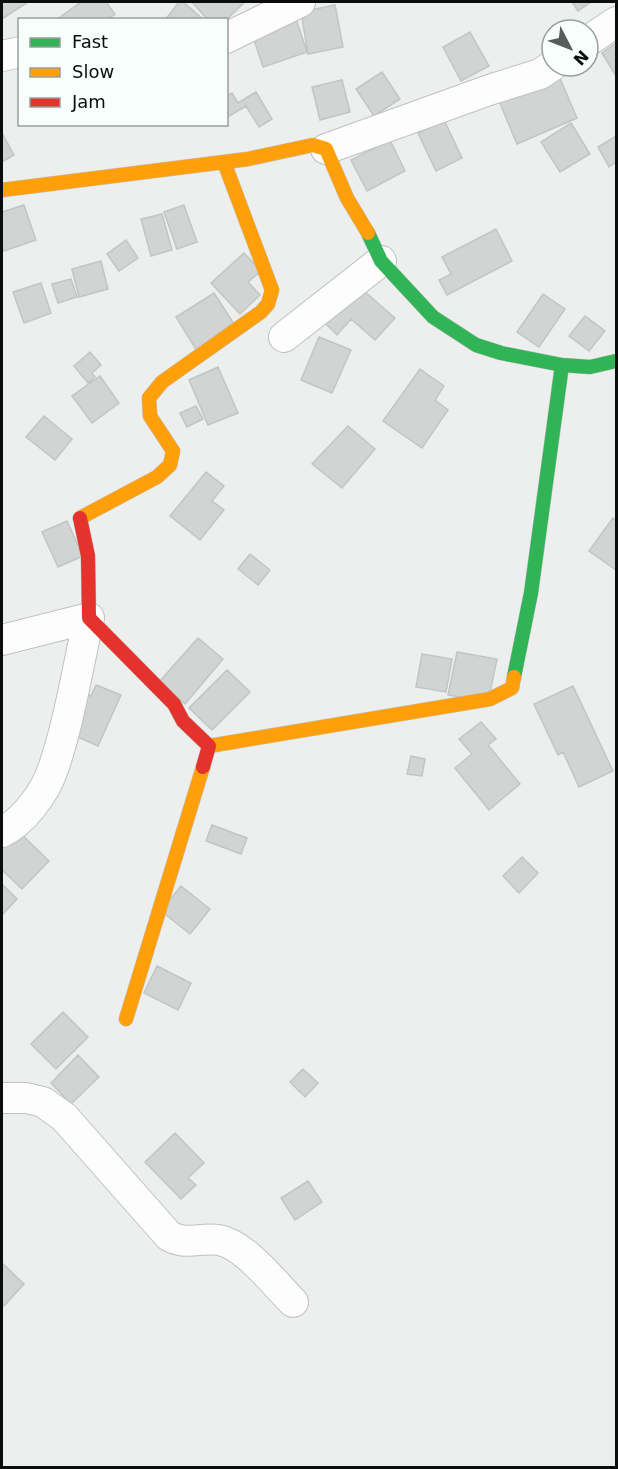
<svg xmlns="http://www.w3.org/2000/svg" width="618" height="1469" font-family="'DejaVu Sans',sans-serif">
	<rect width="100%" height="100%" fill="#ecefee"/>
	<path fill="#d1d4d2" stroke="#c3c5c4" stroke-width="1.5" d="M2,2H28L2,19Z
		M81,2H106L115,14L107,20H56Z
		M179,2H183L204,20H165Z
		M192,2H241L243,4L226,20H208Z
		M572,2H591L578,11Z
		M335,5L343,47L308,54L301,12Z
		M296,19L307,52L263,67L252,34Z
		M470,32L489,66L461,81L443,47Z
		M616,43V76L602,53Z
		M382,72L400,99L374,116L356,89Z
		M559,76L577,118L517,144L499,101Z
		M342,80L350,112L320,120L312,87Z
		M256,92L272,119L259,127L246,106L226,118V96L232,93L238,103Z
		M444,120L462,158L436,171L418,133Z
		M571,123L590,154L560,172L541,142Z
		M2,133L14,155L2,162Z
		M616,136V162L609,167L598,147Z
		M390,140L405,171L367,191L351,160Z
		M24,205L36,240L4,251L2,244V212Z
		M184,205L197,242L177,249L164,212Z
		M162,214L172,250L151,256L141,219Z
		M496,229L512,261L447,295L439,280L451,274L442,257Z
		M126,240L138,258L119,271L107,254Z
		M244,253L261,271L248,282L260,295L240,314L211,283Z
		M101,261L108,289L79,297L72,269Z
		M71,279L77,297L58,303L52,284Z
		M41,283L51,313L24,323L13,292Z
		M357,285L395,318L375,340L351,319L337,335L324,322Z
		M214,293L236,327L197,351L176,317Z
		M543,294L565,309L539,347L517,332Z
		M585,316L605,331L589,351L569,336Z
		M319,337L351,350L332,393L301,380Z
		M90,352L101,365L92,373L95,377L88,383L74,366Z
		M218,367L238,413L208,425L189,380Z
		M420,369L444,386L435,400L448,410L422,448L383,421Z
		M100,376L119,403L92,423L72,396Z
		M196,406L203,419L187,427L180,413Z
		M44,416L72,439L55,460L26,437Z
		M348,426L375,449L342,488L312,464Z
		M206,472L224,486L212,501L224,510L200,540L170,516Z
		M613,518L616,521V570L589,551Z
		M67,521L83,556L58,567L42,532Z
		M250,554L270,570L258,585L238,569Z
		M198,638L223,659L185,704L159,682Z
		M457,652L497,659L488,702L448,695Z
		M422,654L452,659L446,692L416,687Z
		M227,670L250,692L212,730L189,708Z
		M96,685L121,695L98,746L53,726L70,687L91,696Z
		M573,686L613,771L579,787L563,752L558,755L534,704Z
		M481,722L496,739L488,745L520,784L489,810L455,768L472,754L459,739Z
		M411,756L425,759L422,776L407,774Z
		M212,825L247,838L241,854L206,841Z
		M16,829L49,861L22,889L2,870V843Z
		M522,857L538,873L519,893L503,876Z
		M2,884L17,899L2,915Z
		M181,886L210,909L190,934L161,911Z
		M157,966L191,983L178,1010L144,993Z
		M63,1012L88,1037L56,1069L31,1044Z
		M78,1055L99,1077L71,1104L51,1083Z
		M303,1069L318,1083L305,1097L290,1082Z
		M175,1133L204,1163L188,1178L196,1185L181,1199L145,1162Z
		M308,1181L322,1202L295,1220L281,1198Z
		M2,1263L24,1284L4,1306L2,1304Z"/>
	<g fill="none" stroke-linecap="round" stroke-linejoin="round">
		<defs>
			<path id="street" d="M226,38L300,2
				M588,41L616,22
				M2,56L20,52
				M326,149L489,90L540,74L552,66
				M284,337L381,261
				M2,640L89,618C78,665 69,724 53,769C45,793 24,821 2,832
				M2,1098H26L43,1102L64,1117L169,1236C188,1246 199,1237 219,1240C244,1244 275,1284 293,1302"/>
			<path id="fast" d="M368,233L381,261L433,317L476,345L501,353L562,365L590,367L616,361
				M514,677L531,593L562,365"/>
			<path id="slow" d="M2,190L248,159L313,145L326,149L347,198L368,233
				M80,518L157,477L170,465L173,451L150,416L149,398L162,382L261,312L268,304L272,290L224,162
				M209,746L490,699L512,688L514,677
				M126,1019L203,767"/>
			<path id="jam" d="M80,518L88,556L89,618L174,704L183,721L209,746L203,767"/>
		</defs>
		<use href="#street" stroke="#bfc1c0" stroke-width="32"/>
		<use href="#fast" stroke="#bfc1c0" stroke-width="15"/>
		<use href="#slow" stroke="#bfc1c0" stroke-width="15"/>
		<use href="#jam" stroke="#bfc1c0" stroke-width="15"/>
		<use href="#street" stroke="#fcfdfc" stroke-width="30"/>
		<use href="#fast" stroke="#30b455" stroke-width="14"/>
		<use href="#slow" stroke="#ff9f0a" stroke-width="14"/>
		<use href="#jam" stroke="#e5322d" stroke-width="14"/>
	</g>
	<rect width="618" height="1469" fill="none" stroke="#0b0d0c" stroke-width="6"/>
	<rect x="18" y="18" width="210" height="108" fill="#f8fefc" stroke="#999e9c" stroke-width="1.5"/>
	<rect x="30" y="38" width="30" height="9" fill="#30b455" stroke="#999e9c" stroke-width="1.5"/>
	<text x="72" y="48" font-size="18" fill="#0b0d0c">Fast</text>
	<rect x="30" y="68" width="30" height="9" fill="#ff9f0a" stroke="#999e9c" stroke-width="1.5"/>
	<text x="72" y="78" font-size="18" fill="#0b0d0c">Slow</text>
	<rect x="30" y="98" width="30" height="9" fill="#e5322d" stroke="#999e9c" stroke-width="1.5"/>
	<text x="72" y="108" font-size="18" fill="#0b0d0c">Jam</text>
	<g transform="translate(570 48) rotate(132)"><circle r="28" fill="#f8fefc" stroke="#999e9c" stroke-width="1.5"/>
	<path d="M0-4.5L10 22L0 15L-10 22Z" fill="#5a5c5b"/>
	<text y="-9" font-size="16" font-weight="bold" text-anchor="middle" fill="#0b0d0c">N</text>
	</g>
</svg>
